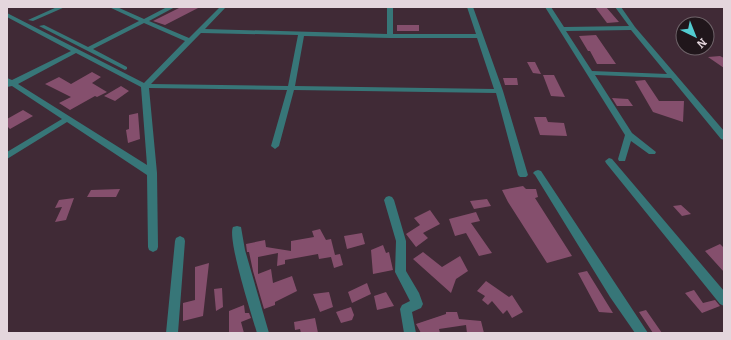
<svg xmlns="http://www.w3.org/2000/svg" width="731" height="340" font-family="Bitter,serif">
	<rect width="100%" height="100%" fill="#402a36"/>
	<path fill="#854f6d" d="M181,7H200L165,25L153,21Z
		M595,7H606L619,22L607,23Z
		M397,25H419V31H397Z
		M596,35L616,64H597L590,51H588L579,36Z
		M720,56L724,58V68L708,57Z
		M527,62H535L541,74L533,73Z
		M92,72L101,77L92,83L107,92L97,97L95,96L70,110L59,103L71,97L45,84L59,77L71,84Z
		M543,75H554L565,97L551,96Z
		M503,78H517L518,85H505Z
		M645,80L659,101H684L683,122L653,112L635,81Z
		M121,86L129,91L115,101L104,96Z
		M612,98L628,99L633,106H617Z
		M23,110L33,116L10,129L7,126V119Z
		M138,113L140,139L128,143L126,130L129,129V115Z
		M534,117H546L548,122L564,123L567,136L540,135Z
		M523,186L526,189H536L538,197L535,198L572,256L547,263L508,202L502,190Z
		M120,189L116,197H87L91,190Z
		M74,198L66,220L55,222L62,207L55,208L59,200Z
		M487,199L491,206L474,209L470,201Z
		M681,205L691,214L682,216L673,206Z
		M430,210L440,224L423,233L428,238L416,247L406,234L420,225L414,218Z
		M476,212L480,221L471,223L492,253L479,256L466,233L455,236L449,219Z
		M320,229L326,240L331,239L335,255L340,254L343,265L334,268L331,257L319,259L318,254L285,260V264L277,266L278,253L258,257V274L271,269L273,283L292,276L297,291L275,302V305L264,309L253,271L249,252H247L246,244L265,240L266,247L291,251V241L314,237L312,231Z
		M362,233L365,244L347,249L344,236Z
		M720,244L724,248V272L705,251Z
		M383,245L386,253L389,252L393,270L373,274L371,250Z
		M423,252L442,267L460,256L468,271L456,279L451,293L413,259Z
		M209,263L203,316L183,321V303L195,300V267Z
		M587,271L613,313L599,312L578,273Z
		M486,281L509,297L512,295L523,312L512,318L507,310L503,314L492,301L488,305L482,300L485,296L477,291Z
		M367,283L371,294L352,303L348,292Z
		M222,288L223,307L216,311L214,289Z
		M694,290L703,303L715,300L720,306L702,313L685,293Z
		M329,292L333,307L320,312L313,294Z
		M386,292L394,306L377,310L374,296Z
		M244,305L245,313H249L251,318L241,322L244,333H229V311Z
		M351,307L354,315L352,320L341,323L336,312Z
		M646,310L662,333H653L639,312Z
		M446,312H457L459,319L481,321L484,333H467L466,325L439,329L440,333H421L416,324L446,314Z
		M315,318L318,333H301L300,329L295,330L294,322Z"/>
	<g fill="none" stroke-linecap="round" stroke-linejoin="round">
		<path fill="#377678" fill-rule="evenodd" d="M57,7H65L33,21L28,20Z
			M109,7H117L144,19L167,7H175L149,21L189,38L220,7H226L205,29L387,34V7H393V34H476L467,7H473L503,91L528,175L526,177H520L518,175L496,93L294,90L279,146L275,149L271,146L287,90L149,88L157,173L158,247L157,250L153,252L149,250L148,247L147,175L67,122L7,159V152L62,119L12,86L7,87V78L12,80L71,51L7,17V13L144,83L185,41L144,23L93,49L127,67V69L125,70L39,26L44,25L88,47L139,21ZM201,33L298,35L288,86L151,84ZM304,36L390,38H477L494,89L295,86ZM76,53L141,87L147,165L18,84Z
			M545,7H551L564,27L629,26L615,7H621L635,27L724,131V140L721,139L671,78L595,75L632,133L656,152L655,154H649L631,141L625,161H619L618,159L625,135ZM631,30L667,74L592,71L566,31Z
			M609,158L612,159L724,291V306L720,304L606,163L605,161Z
			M538,170L541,171L648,333H635L610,297L535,175L533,173L535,171Z
			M389,196L392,197L394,200L406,241V271L419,293L423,304L421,308L412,312L416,333H404L400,309L402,305L410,301L395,272L396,241L384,200L386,197Z
			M237,226L241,227L245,250L269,333H257C252,316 227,239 233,227Z
			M180,236L184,238L185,241L178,333H166L175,241L176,238Z"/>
	</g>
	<rect width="731" height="340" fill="none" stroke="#e4d6dd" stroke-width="16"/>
	<g transform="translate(695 36) rotate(137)"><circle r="19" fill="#20161b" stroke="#6e6369"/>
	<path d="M0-3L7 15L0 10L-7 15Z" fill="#52ccd0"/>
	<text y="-6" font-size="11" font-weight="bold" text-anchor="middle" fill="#e4d6dd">N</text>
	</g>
</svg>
